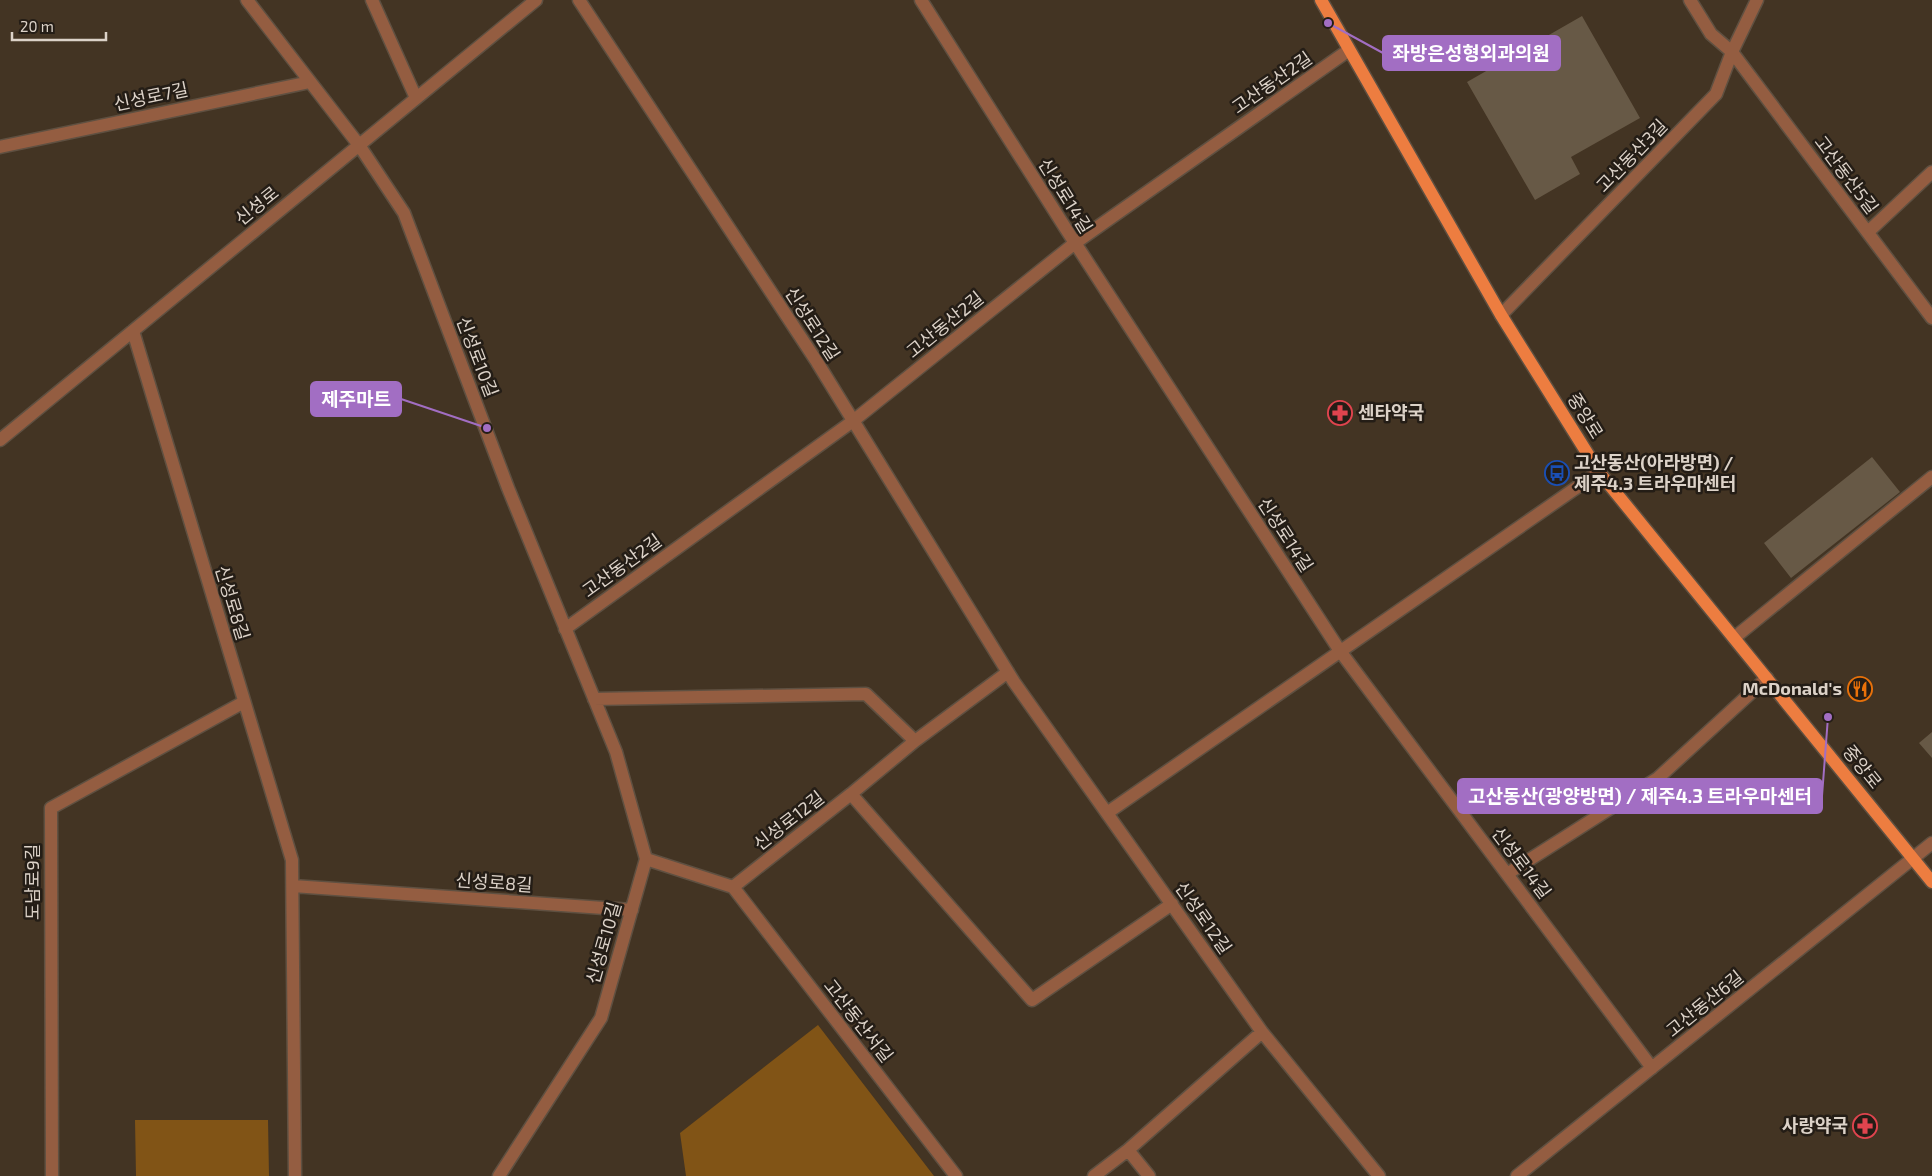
<svg xmlns="http://www.w3.org/2000/svg" width="1932" height="1176" font-family="'Exo 2','Noto Sans KR',sans-serif">
	<rect width="100%" height="100%" fill="#433423"/>
	<path fill="#815416" d="M818,1025L934,1176H686L680,1133Z
		M135,1120H268L269,1176H136Z"/>
	<path fill="#675946" d="M1582,16L1640,118L1571,157L1580,174L1535,200L1467,82Z
		M1872,457L1900,492L1791,578L1764,543Z
		M1932,732V758L1919,743Z"/>
	<g fill="none" stroke-linecap="round" stroke-linejoin="round">
		<defs>
			<path id="minor" d="M247,0L359,145L404,213L508,488L616,752L646,859L601,1018L499,1176
				M372,0L416,98
				M579,0L817,362L1014,682L1262,1032L1379,1176
				M921,0L1066,229L1340,651L1652,1068
				M1690,0L1711,34L1732,52L1932,318
				M0,147L310,82
				M1868,232L1932,172
				M1501,315L1716,94L1732,52L1757,0
				M133,331L292,860L295,1176
				M0,440L536,0
				M565,629L853,421L1075,243L1349,50
				M1734,638L1932,477
				M594,699L866,694L915,741
				M851,794L1032,1000L1172,904
				M1107,813L1599,472
				M646,859L733,887
				M1507,874L1658,778L1767,678
				M293,886L632,910
				M733,887L956,1176
				M733,887L851,794L915,741L1008,672
				M1128,1150L1149,1176
				M52,1176L51,808L244,702
				M1094,1176L1128,1150L1262,1032
				M1517,1176L1932,843"/>
			<path id="major" d="M1321,0L1501,315L1599,472L1932,882"/>
		</defs>
		<use href="#minor" stroke="#5f5041" stroke-width="15"/>
		<use href="#major" stroke="#5f5041" stroke-width="15"/>
		<use href="#minor" stroke="#945d41" stroke-width="12"/>
		<use href="#major" stroke="#ed7d40" stroke-width="12"/>
	</g>
	<defs>
		<symbol id="pharmacy-ring" viewBox="-11 -11 22 22"><circle r="9.5" fill="#241d16" stroke="#e0444e" stroke-width="1.5"/><path d="M-2-6h4v4h4v4h-4v4h-4v-4h-4v-4h4Z" fill="#e0444e"/></symbol>
		<symbol id="bus-ring" viewBox="-11 -11 22 22"><circle r="9.5" fill="#241d16" stroke="#1a4fb4" stroke-width="1.5"/><path d="M-5-6H5V4H4V6H2V4H-2V6H-4V4H-5ZM-3.5-4V0h7V-4ZM-3.5 1.2v1.5H-2V1.2ZM2 1.2v1.5H3.5V1.2Z" fill="#1a4fb4"/></symbol>
		<symbol id="restaurant-ring" viewBox="-11 -11 22 22"><circle r="9.5" fill="#241d16" stroke="#e8710a" stroke-width="1.5"/><path d="M-5-6h1v4h1v-4h1v4h1v-4h1v5L-1.5 .5V6h-2V.5L-5-1ZM5-6V6H3V1.5H1.5Q1.5-4 5-6Z" fill="#e8710a"/></symbol>
	</defs>
	<g fill-rule="evenodd">
		<use href="#pharmacy-ring" x="1326" y="399" width="28" height="28"/>
		<use href="#bus-ring" x="1543" y="459" width="28" height="28"/>
		<use href="#restaurant-ring" x="1846" y="675" width="28" height="28"/>
		<use href="#pharmacy-ring" x="1851" y="1112" width="28" height="28"/>
	</g>
	<g text-anchor="middle" stroke-width="5" stroke-linejoin="round" paint-order="stroke">
		<g font-size="18" fill="#dcd2c8" stroke="#241d16">
			<text transform="translate(1272 83) rotate(-35)" y="6">고산동산2길</text>
			<text transform="translate(151 97) rotate(-12)" y="6">신성로7길</text>
			<text transform="translate(1632 156) rotate(-46)" y="6">고산동산3길</text>
			<text transform="translate(1846 175) rotate(53)" y="6">고산동산5길</text>
			<text transform="translate(1065 196) rotate(58)" y="6">신성로14길</text>
			<text transform="translate(257 206) rotate(-39)" y="6">신성로</text>
			<text transform="translate(812 324) rotate(57)" y="6">신성로12길</text>
			<text transform="translate(945 325) rotate(-39)" y="6">고산동산2길</text>
			<text transform="translate(477 357) rotate(69)" y="6">신성로10길</text>
			<text transform="translate(1585 416) rotate(58)" y="6">중앙로</text>
			<text transform="translate(1285 535) rotate(57)" y="6">신성로14길</text>
			<text transform="translate(622 566) rotate(-36)" y="6">고산동산2길</text>
			<text transform="translate(232 603) rotate(73)" y="6">신성로8길</text>
			<text transform="translate(1862 767) rotate(51)" y="6">중앙로</text>
			<text transform="translate(789 821) rotate(-38)" y="6">신성로12길</text>
			<text transform="translate(1521 863) rotate(53)" y="6">신성로14길</text>
			<text transform="translate(33 882) rotate(-90)" y="6">도남로9길</text>
			<text transform="translate(494 883) rotate(4)" y="6">신성로8길</text>
			<text transform="translate(1203 918) rotate(55)" y="6">신성로12길</text>
			<text transform="translate(604 943) rotate(-74)" y="6">신성로10길</text>
			<text transform="translate(1705 1004) rotate(-39)" y="6">고산동산6길</text>
			<text transform="translate(858 1021) rotate(52)" y="6">고산동산서길</text>
		</g>
		<g font-size="18" font-weight="bold" fill="#dcd2c8" stroke="#241d16" text-anchor="start">
			<text x="1358" y="419">센타약국</text>
			<text x="1574" y="469">고산동산(아라방면) /<tspan x="1574" dy="21">제주4.3 트라우마센터</tspan></text>
			<text x="1842" y="695" text-anchor="end">McDonald's</text>
			<text x="1848" y="1132" text-anchor="end">사랑약국</text>
		</g>
	</g>
	<path fill="none" stroke="#a26ec3" stroke-width="2" d="M1328 23L1383 53M487 428L401 399M1828 717L1822 796"/>
	<g fill="#a26ec3" stroke="#241d16" stroke-width="2">
		<circle cx="1328" cy="23" r="5"/>
		<circle cx="487" cy="428" r="5"/>
		<circle cx="1828" cy="717" r="5"/>
	</g>
	<g fill="#a26ec3" stroke="#a26ec3" stroke-width="2">
		<rect x="1383" y="36" width="177" height="34" rx="5"/>
		<rect x="311" y="382" width="90" height="34" rx="5"/>
		<rect x="1458" y="779" width="364" height="34" rx="5"/>
	</g>
	<g font-size="19" text-anchor="middle" font-weight="bold" fill="#fff">
		<text x="1471" y="60">좌방은성형외과의원</text>
		<text x="356" y="406">제주마트</text>
		<text x="1640" y="803">고산동산(광양방면) / 제주4.3 트라우마센터</text>
	</g>
	<path d="M12 32v8h94v-8" fill="none" stroke="#dcd2c8" stroke-width="2.5"/>
	<text x="20" y="32" font-size="15" fill="#dcd2c8" stroke="#241d16" stroke-width="4" paint-order="stroke">20 m</text>
</svg>
